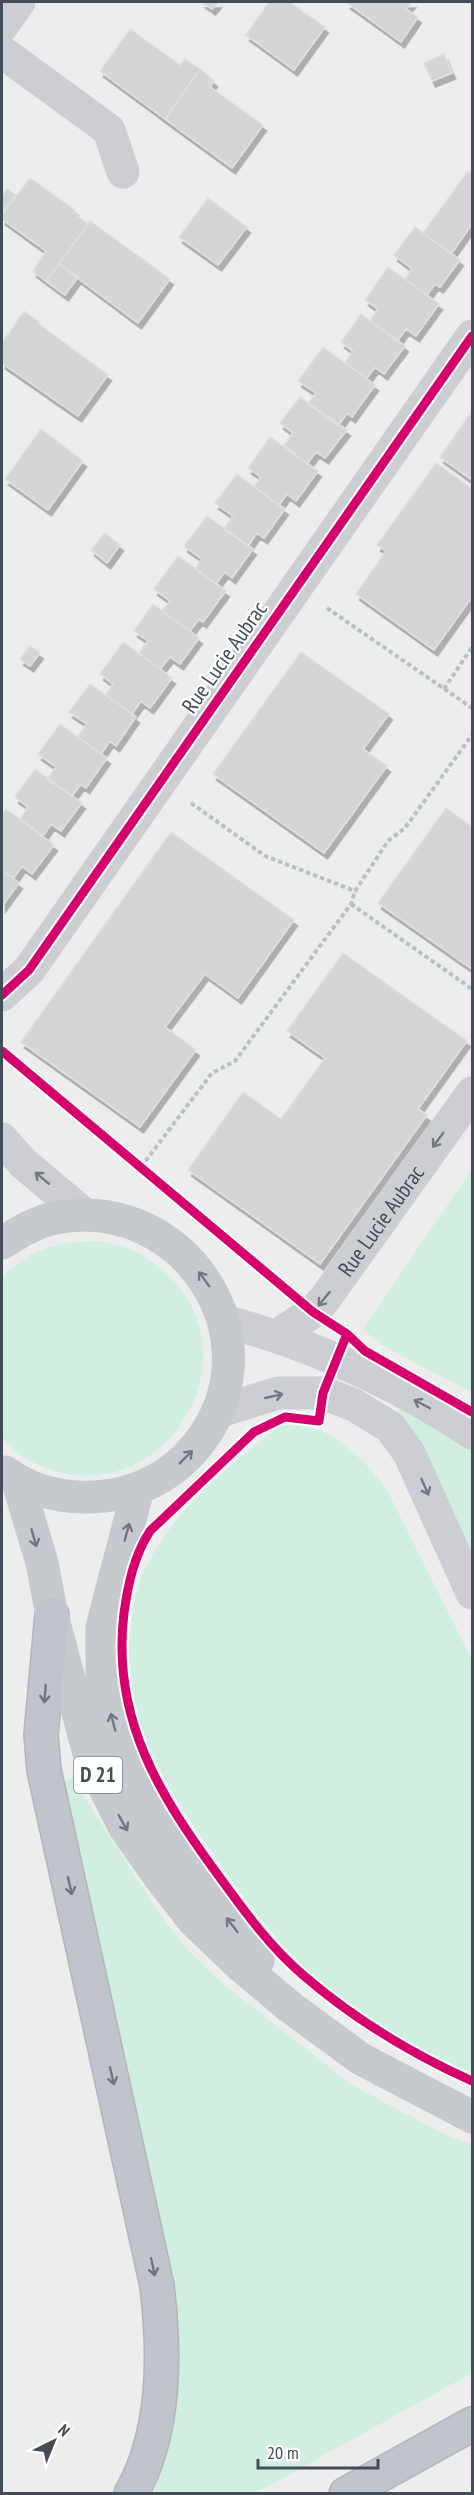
<svg xmlns="http://www.w3.org/2000/svg" width="474" height="2495" font-family="'PT Sans Narrow',sans-serif">
	<defs>
		<filter id="shadow"><feDropShadow dx="3.5" dy="6" stdDeviation="0" flood-color="#0004"/></filter>
	</defs>
	<rect width="100%" height="100%" fill="#eeeded"/>
	<path fill="#d0efe1" d="M472,1169V1392L384,1347L363,1329Z
		M98,1241C111,1244 126,1246 137,1252C285,1337 157,1539 22,1456C14,1451 8,1443 2,1437V1277C36,1246 53,1243 98,1241Z
		M400,1410H404L472,1450V1557L397,1412Z
		M282,1425C291,1425 301,1425 310,1427C338,1433 369,1466 386,1488L472,1660V2073C413,2046 351,2012 304,1967C271,1935 244,1898 218,1861C167,1790 119,1717 131,1625C133,1611 135,1594 140,1581C164,1519 229,1463 282,1425Z
		M72,1778L159,1913L189,1951L222,1983L352,2085L440,2132L472,2145V2373L256,2493H154L170,2426L171,2289L134,2097L63,1783Z"/>
	<path fill="#d5d5d7" stroke="#dfdfe0" stroke-width="1.5" filter="url(#shadow)" d="M202,2H218L212,9Z
		M269,2H289L325,27L294,70L246,35Z
		M348,2H412L406,9L418,17L401,42L347,3Z
		M130,29L180,65L185,59L200,69L165,119L100,71Z
		M444,54L452,73L432,81L424,63Z
		M200,69L214,81L210,87L263,125L232,168L165,119Z
		M468,171L472,174V224L451,254L423,233Z
		M30,178L75,210L73,213L88,224L46,281L33,271L46,251L2,219V215Z
		M7,189L16,195L5,210L2,208V196Z
		M208,198L247,227L218,265L179,237Z
		M90,221L170,279L138,323L59,264Z
		M415,227L460,260L440,287L435,284L427,295L405,279L412,269L394,255Z
		M59,264L78,277L65,295L46,281Z
		M388,267L439,304L416,336L406,329L397,341L370,321L378,309L365,300Z
		M24,311L39,322V324L108,375L78,416L2,363V343Z
		M361,314L405,346L384,374L375,367L367,378L345,363L353,351L341,342Z
		M323,347L375,385L352,417L347,413L338,426L308,404L316,393L298,381Z
		M300,397L347,430L325,458L316,452L307,464L284,445L293,433L280,423Z
		M472,411V480L440,457Z
		M41,429L83,461L48,510L5,479Z
		M270,437L318,471L296,501L287,494L279,505L254,487L261,477L248,468Z
		M436,463L472,489V597L434,650L356,594L386,551L377,545Z
		M237,474L285,509L264,538L257,533L248,546L224,529L233,516L215,503Z
		M207,516L253,549L232,578L225,572L216,584L195,569L202,559L184,546Z
		M105,533L120,545L107,563L91,550Z
		M178,556L226,591L203,622L199,619L190,631L162,611L170,601L154,589Z
		M153,604L199,638L180,664L170,657L160,669L139,653L148,641L134,631Z
		M123,642L172,678L150,708L141,701L132,714L106,695L113,684L100,674Z
		M30,646L40,653L30,666L20,659Z
		M301,652L389,714L363,749L387,766L324,853L213,774Z
		M90,684L136,717L116,746L110,741L101,754L77,737L87,724L69,712Z
		M60,724L107,758L86,788L81,784L72,796L47,779L56,767L38,754Z
		M35,769L82,803L61,831L51,824L43,836L20,819L28,807L15,797Z
		M446,808L472,827V969L378,903Z
		M6,809L54,845L32,874L22,866L13,879L2,870V815Z
		M171,832L294,920L238,998L205,974L165,1027L196,1050L140,1127L21,1042Z
		M2,870L19,883L2,906Z
		M343,953L467,1041L418,1109L427,1115L320,1264L188,1170L243,1092L281,1119L325,1058L287,1031Z"/>
	<g fill="none" stroke-linecap="round" stroke-linejoin="round">
		<defs>
			<path id="trunk" d="M52,1615L41,1735L44,1770L157,2286C165,2354 166,2432 131,2494
				M346,2494L472,2424"/>
		</defs>
		<use href="#trunk" stroke="#b2b5bd" stroke-width="36"/>
		<path stroke="#b7c2c2" stroke-width="4" stroke-dasharray="4.5 3" stroke-linecap="butt" d="M327,608L472,708
			M444,689L472,647
			M191,803L265,856L355,891L388,841L405,828L472,735
			M351,904L472,989
			M141,1167L212,1073L235,1061L351,904L355,891"/>
		<g stroke="#ccced1" stroke-width="33">
			<path d="M2,26L19,2"/>
			<path d="M2,52L109,130L123,172"/>
			<path d="M2,995L29,970L472,336"/>
			<path id="s1" d="M276,1336L313,1312L324,1300L472,1093"/>
		</g>
		<path stroke="#ccced1" stroke-width="33" d="M2,1139L23,1163L85,1215"/>
		<path stroke="#ccced3" stroke-width="33" d="M224,1321C311,1344 397,1384 472,1433
			M217,1412L278,1393H323L354,1405L390,1427L409,1453L472,1593"/>
		<path stroke="#c6c9ce" stroke-width="33" d="M2,1243C18,1233 35,1222 55,1218C186,1192 283,1345 194,1449C175,1471 150,1486 122,1493C82,1502 39,1497 5,1472
			M18,1482L42,1563L52,1615L91,1761L125,1828L158,1875L193,1920L240,1965L290,2007L361,2059L472,2117
			M138,1489L102,1627V1681L122,1755L158,1823L258,1961"/>
		<use href="#trunk" stroke="#c1c4ca" stroke-width="33"/>
		<defs>
			<path id="cycleway" d="M2,995L29,970L472,336
				M2,1051L313,1312L347,1334L365,1351L472,1412
				M347,1334L323,1393L319,1421L285,1417L254,1432L150,1531C134,1556 128,1584 124,1613C111,1719 160,1796 221,1879C245,1912 271,1948 303,1975C354,2019 412,2054 472,2081"/>
		</defs>
		<use href="#cycleway" stroke="#fff" stroke-width="13"/>
		<use href="#cycleway" stroke="#d6006c" stroke-width="9"/>
	</g>
	<defs><path id="oneway-shaft" d="M-6 0H5M1.5-3L5.5 0L1.5 3" fill="none" stroke-width="1.6" stroke-linecap="round" stroke-linejoin="round" transform="scale(1.5)"/></defs>
	<g stroke="#747a84">
		<use href="#oneway-shaft" transform="translate(438 1140) rotate(126)"/>
		<use href="#oneway-shaft" transform="translate(42 1178) rotate(-140)"/>
		<use href="#oneway-shaft" transform="translate(324 1299) rotate(129)"/>
		<use href="#oneway-shaft" transform="translate(274 1396) rotate(-13)"/>
		<use href="#oneway-shaft" transform="translate(422 1404) rotate(-152)"/>
		<use href="#oneway-shaft" transform="translate(425 1487) rotate(66)"/>
	</g>
	<g stroke="#727883">
		<use href="#oneway-shaft" transform="translate(204 1279) rotate(-126)"/>
		<use href="#oneway-shaft" transform="translate(186 1457) rotate(-45)"/>
		<use href="#oneway-shaft" transform="translate(127 1532) rotate(-75)"/>
		<use href="#oneway-shaft" transform="translate(34 1538) rotate(74)"/>
		<use href="#oneway-shaft" transform="translate(113 1722) rotate(-105)"/>
		<use href="#oneway-shaft" transform="translate(123 1823) rotate(61)"/>
		<use href="#oneway-shaft" transform="translate(232 1925) rotate(-128)"/>
	</g>
	<g stroke="#707681">
		<use href="#oneway-shaft" transform="translate(45 1694) rotate(95)"/>
		<use href="#oneway-shaft" transform="translate(70 1886) rotate(77)"/>
		<use href="#oneway-shaft" transform="translate(112 2076) rotate(77)"/>
		<use href="#oneway-shaft" transform="translate(153 2267) rotate(78)"/>
	</g>
	<g text-anchor="middle" stroke-width="4.5" stroke-linejoin="round" paint-order="stroke">
		<rect fill="#fff" stroke="#7c828c" stroke-width="1.5" x="74" y="1757" width="48" height="36" rx="4.5"/>
		<g font-size="21" font-weight="bold" fill="#444c5a">
			<text x="98" y="1782">D 21</text>
		</g>
		<g font-size="22" fill="#444c5a" stroke="#fff">
			<text transform="translate(224 657) rotate(-55)" y="8">Rue Lucie Aubrac</text>
			<text dy="8" stroke="none"><textPath href="#s1" startOffset="158">Rue Lucie Aubrac</textPath></text>
		</g>
	</g>
	<rect width="474" height="2495" fill="none" stroke="#444c5a" stroke-width="6"/>
	<g transform="translate(54 2441) rotate(43)" stroke="#ffffff" stroke-width="4.5" paint-order="stroke">
	<path d="M0-4.5L10 22L0 15L-10 22Z" fill="#444c5a"/>
	<text y="-9" font-size="16" font-weight="bold" text-anchor="middle" fill="#444c5a">N</text>
	</g>
	<path d="M258 2459v9h120v-9" fill="none" stroke="#444c5a" stroke-width="3"/>
	<text x="267" y="2459" font-size="18" fill="#444c5a" stroke="#ffffff" stroke-width="4.5" paint-order="stroke">20 m</text>
</svg>
